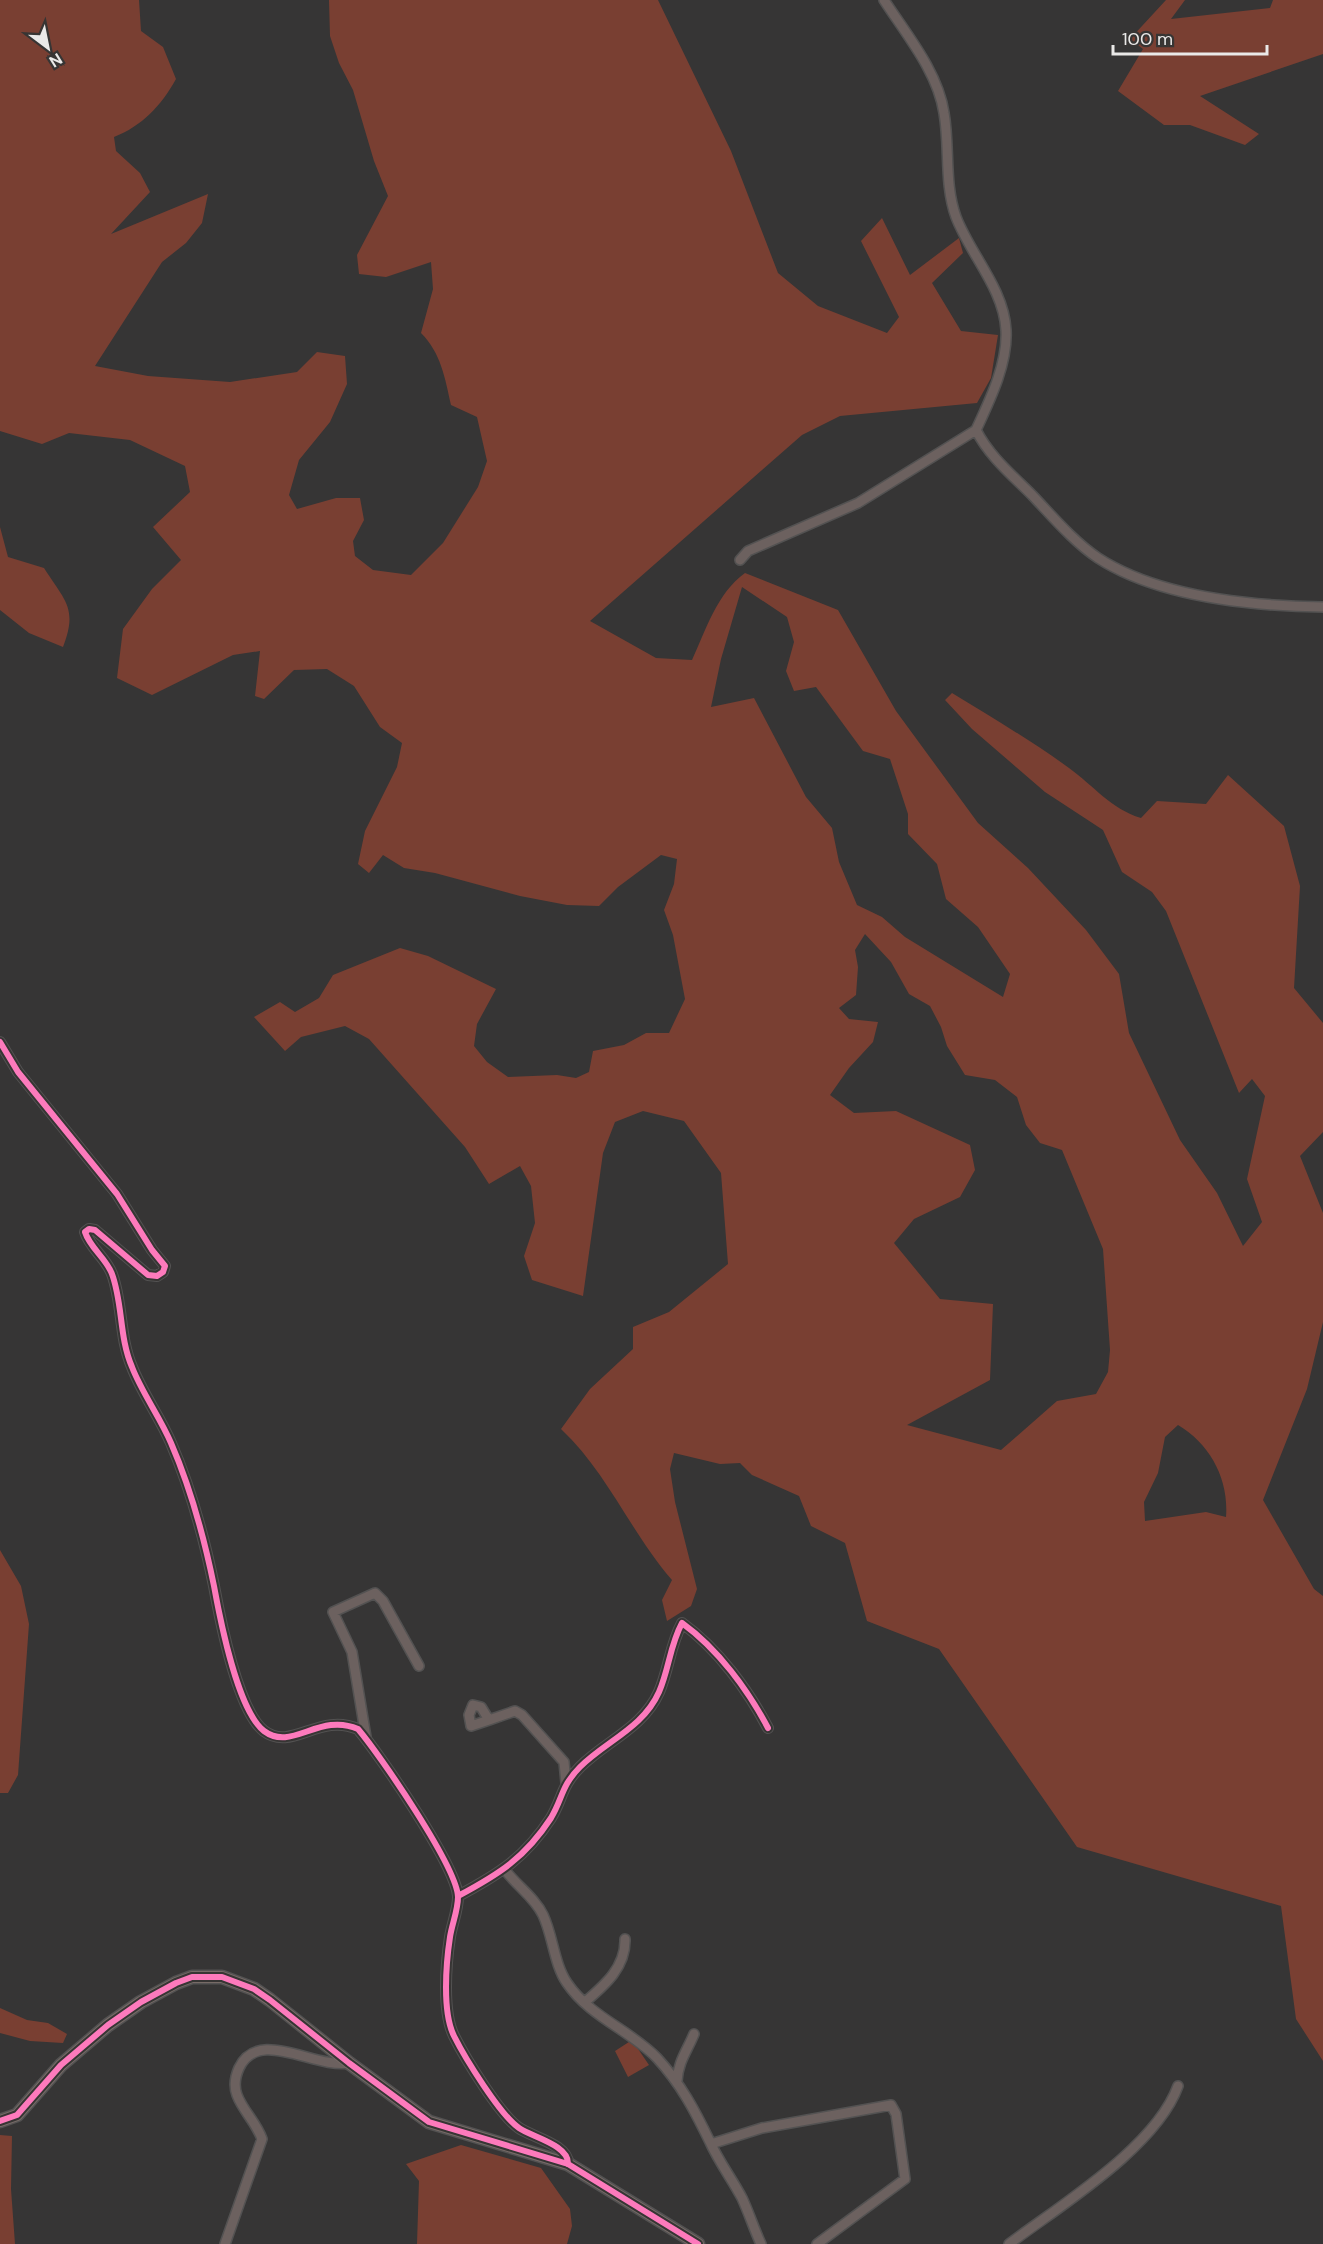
<svg xmlns="http://www.w3.org/2000/svg" width="1323" height="2244" font-family="'DM Sans',sans-serif">
	<rect width="100%" height="100%" fill="#363535"/>
	<path fill="#793f32" fill-rule="evenodd" d="M0,0H139L141,31L163,47L176,79C161,106 142,126 114,137L116,151L140,173L150,192L111,234L208,194L202,223L186,243L162,262L95,366L148,376L230,382L297,372L317,352L345,356L347,384L330,422L299,460L289,495L297,509L336,498H360L364,520L353,541L355,556L373,570L411,575L443,543L478,487L487,461L477,417L451,405C445,378 441,353 421,333L433,289L431,262L386,277L359,274L357,255L388,196L374,161L353,90L339,63L330,36L329,0H658L731,151L778,273L818,306L887,333L899,317L861,241L882,218L910,275L959,238L963,253L932,283L961,331L998,335L991,378L977,403L840,416L802,435L590,621L656,658L692,660C706,630 717,593 745,573L838,610L896,711L978,823L1028,868L1086,930L1119,974L1129,1033L1180,1140L1217,1193L1243,1246L1262,1222L1247,1179L1265,1096L1252,1079L1239,1093L1166,911L1152,892L1122,872L1103,830L1045,792L972,729L945,700L952,693C991,717 1032,741 1069,768C1094,786 1111,809 1141,818L1157,801L1206,804L1228,775L1284,826L1300,886L1294,988L1323,1023V1132L1300,1156L1323,1213V1322L1307,1389L1263,1500L1314,1589L1323,1596V2061L1296,2019L1281,1906L1077,1847L939,1649L867,1621L845,1543L811,1526L799,1496L752,1475L740,1463L720,1464L674,1453L670,1469L675,1502L697,1589L691,1606L667,1621L662,1600L672,1580C631,1533 607,1472 561,1429L590,1389L633,1349V1327L669,1312L728,1264L721,1173L684,1121L643,1111L615,1122L603,1153L583,1296L532,1280L524,1256L535,1223L531,1186L520,1166L489,1184L465,1147L369,1039L345,1026L301,1037L285,1051L254,1017L280,1002L295,1012L319,998L333,975L400,948L428,956L496,989L477,1024L474,1046L487,1062L508,1077L557,1075L576,1078L589,1072L593,1051L624,1045L646,1033H669L685,999L673,935L664,910L674,884L677,859L661,855L618,887L599,906L567,905L520,896L435,873L404,868L383,855L369,873L358,864L365,831L397,767L402,743L380,727L354,686L327,669L294,670L264,699L255,696L260,651L233,655L152,695L117,678L123,629L152,589L181,560L153,527L190,492L185,466L130,440L69,433L42,444L0,431ZM742,587L787,617L794,642L786,671L794,691L816,687L863,751L890,759L908,814V834L937,864L946,899L978,927L1010,974L1003,997L905,937L882,917L857,905L839,862L832,828L806,797L754,698L711,707L721,659ZM865,934L891,962L909,994L930,1006L941,1027L947,1046L965,1075L995,1080L1017,1097L1026,1125L1040,1143L1062,1150L1103,1249L1110,1350L1108,1372L1096,1394L1057,1401L1001,1450L907,1425L990,1380L993,1304L940,1299L894,1243L914,1219L960,1197L975,1170L970,1145L896,1111L854,1113L830,1095L849,1068L873,1042L878,1022L849,1019L839,1008L856,995L858,967L855,950ZM1178,1425C1210,1444 1229,1479 1226,1517L1206,1512L1145,1521L1144,1502L1158,1473L1165,1437Z
		M1166,0H1185L1171,19L1270,8L1273,0H1323V54L1200,96L1259,134L1245,145L1190,125H1164L1118,91L1143,49L1130,39Z
		M0,527L8,557L44,568C65,601 78,608 63,647L29,633L0,610Z
		M0,1550L21,1586L29,1624L18,1775L8,1793H0Z
		M0,2008L27,2020L48,2023L67,2034L63,2043L30,2041L0,2033Z
		M632,2040L649,2065L628,2077L615,2051Z
		M0,2135L12,2136L11,2189L15,2244H0Z
		M461,2145L541,2168L570,2209L572,2226L567,2244H417L419,2181L406,2164Z"/>
	<g fill="none" stroke-linecap="round" stroke-linejoin="round">
		<defs>
			<path id="street" d="M884,0C906,34 938,72 944,113C950,147 944,184 956,217C970,254 1004,289 1006,330C1008,363 990,400 976,430
				M976,430C989,456 1012,475 1032,495C1052,516 1074,542 1098,558C1160,598 1252,606 1323,607
				M740,560L748,551L858,503L976,430
				M0,1042L18,1072L117,1194L152,1250L165,1266L163,1272L157,1276L148,1275L95,1230L89,1229L85,1232C90,1248 106,1258 112,1274C123,1304 119,1337 132,1367C142,1393 160,1417 171,1443C191,1489 204,1537 214,1586C220,1619 238,1711 264,1731C292,1752 319,1712 358,1729C380,1755 457,1867 458,1897C458,1910 452,1924 450,1937C446,1963 442,2012 454,2036C465,2058 500,2115 519,2128C532,2137 569,2145 568,2164
				M489,1720L471,1726L469,1715L473,1705L481,1707L489,1720L515,1711L522,1715L564,1762L566,1783
				M366,1737L352,1652L333,1612L375,1593L383,1601L419,1666
				M505,1870C517,1886 535,1898 543,1915C553,1936 554,1964 567,1983C590,2017 630,2030 657,2058C681,2084 695,2111 710,2142C719,2162 732,2179 742,2198C749,2213 754,2229 761,2244
				M458,1896C499,1874 525,1858 551,1818C563,1798 561,1786 580,1767C606,1741 643,1728 659,1692C669,1669 670,1645 682,1623C718,1649 748,1690 768,1728
				M585,2002C605,1985 626,1967 625,1939
				M677,2081C678,2062 687,2051 694,2034
				M711,2144L762,2128L891,2105L896,2114L905,2179L817,2244
				M225,2244L262,2139C256,2122 243,2111 237,2095C234,2087 235,2077 239,2068C258,2027 315,2069 349,2063
				M1009,2244C1061,2205 1156,2147 1178,2086"/>
			<path id="secondary" d="M0,2121L17,2115L61,2065L108,2025L141,2002L176,1983L192,1977H222L254,1989L270,2000L349,2063L429,2122L568,2164L698,2244"/>
		</defs>
		<use href="#street" stroke="#535252" stroke-width="12"/>
		<use href="#secondary" stroke="#535252" stroke-width="15"/>
		<use href="#street" stroke="#6c615f" stroke-width="9"/>
		<use href="#secondary" stroke="#776b67" stroke-width="12"/>
		<defs>
			<path id="cycleway" d="M0,1042L18,1072L117,1194L152,1250L165,1266L163,1272L157,1276L148,1275L95,1230L89,1229L85,1232C90,1248 106,1258 112,1274C123,1304 119,1337 132,1367C142,1393 160,1417 171,1443C191,1489 204,1537 214,1586C220,1619 238,1711 264,1731C292,1752 319,1712 358,1729C380,1755 457,1867 458,1897C458,1910 452,1924 450,1937C446,1963 442,2012 454,2036C465,2058 500,2115 519,2128C532,2137 569,2145 568,2164
				M458,1896C499,1874 525,1858 551,1818C563,1798 561,1786 580,1767C606,1741 643,1728 659,1692C669,1669 670,1645 682,1623C718,1649 748,1690 768,1728
				M0,2121L17,2115L61,2065L108,2025L141,2002L176,1983L192,1977H222L254,1989L270,2000L349,2063L429,2122L568,2164L698,2244"/>
		</defs>
		<use href="#cycleway" stroke="#373534" stroke-width="10"/>
		<use href="#cycleway" stroke="#fd7abc" stroke-width="6"/>
	</g>
	<g transform="translate(48 48) rotate(148)" stroke="#373534" stroke-width="4.5" paint-order="stroke">
	<path d="M0-4.5L10 22L0 15L-10 22Z" fill="#eae9e8"/>
	<text y="-9" font-size="16" font-weight="bold" text-anchor="middle" fill="#eae9e8">N</text>
	</g>
	<path d="M1113 45v9h154v-9" fill="none" stroke="#eae9e8" stroke-width="3"/>
	<text x="1122" y="45" font-size="18" fill="#eae9e8" stroke="#373534" stroke-width="4.5" paint-order="stroke">100 m</text>
</svg>
